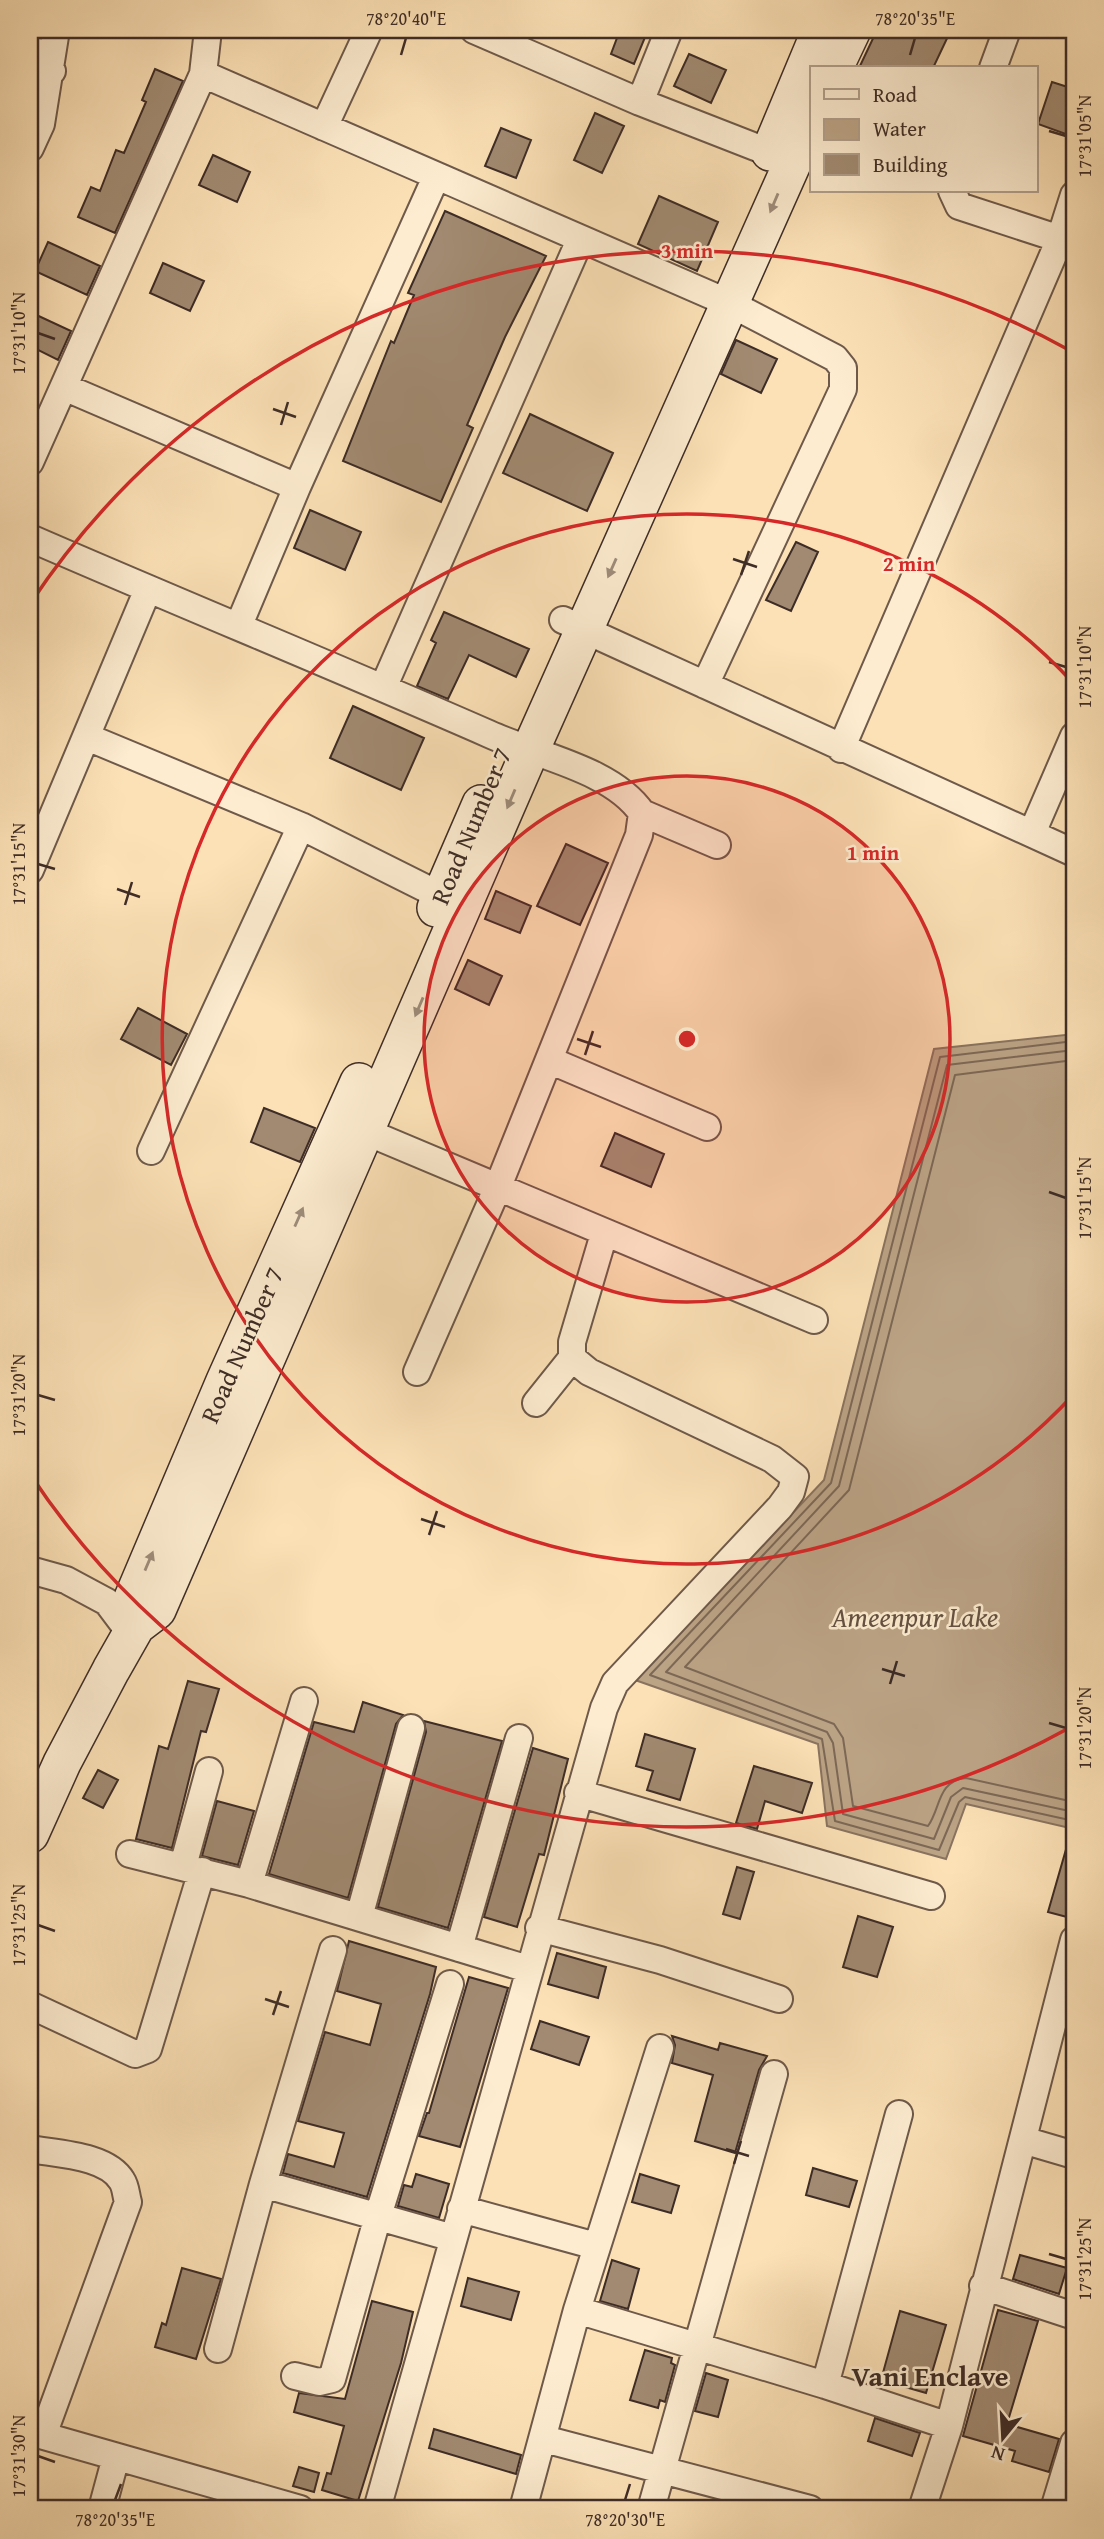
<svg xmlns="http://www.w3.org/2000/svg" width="1104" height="2539" font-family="'Gentium Book Plus',serif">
	<rect width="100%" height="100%" fill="#fce1b6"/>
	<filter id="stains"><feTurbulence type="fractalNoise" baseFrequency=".00286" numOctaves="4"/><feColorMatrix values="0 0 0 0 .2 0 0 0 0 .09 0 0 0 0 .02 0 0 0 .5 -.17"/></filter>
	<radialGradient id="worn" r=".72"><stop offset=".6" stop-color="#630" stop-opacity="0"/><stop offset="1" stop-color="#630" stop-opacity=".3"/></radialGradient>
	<path fill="#bba385" stroke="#89735f" stroke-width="2" d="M1074,1034V1829L966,1804L946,1859L827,1826L818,1744L635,1680L824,1480L934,1049Z"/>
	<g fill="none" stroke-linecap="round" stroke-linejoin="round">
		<path stroke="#7c6856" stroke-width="2" d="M1074,1041L940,1057L831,1483L650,1675L822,1739L835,1821L939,1850L959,1802L965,1797L1074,1821
			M1074,1050L947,1065L839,1486L666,1672L827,1732L833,1743L843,1814L934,1839L951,1797L963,1788L1074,1812
			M1074,1060L955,1075L849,1490L685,1667L834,1724L843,1738L853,1806L928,1826C941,1808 937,1781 966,1778L1074,1802"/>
	</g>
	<path fill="#a18a71" stroke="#3e2c26" stroke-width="2" d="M620,30H648L634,64L611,54Z
		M877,30H951L933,68H859Z
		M689,54L726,70L711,103L674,86Z
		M155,69L183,81L115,233L78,217L91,187L100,191L116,150L124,153L146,102L142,100Z
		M1052,82L1074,89V137L1038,124Z
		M595,113L624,126L602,173L574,160Z
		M501,128L531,140L516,178L485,166Z
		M213,155L250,172L237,202L199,185Z
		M659,196L718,222L697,271L638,244Z
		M445,211L546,256L505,337L467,425L473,428L441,502L343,461L391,341L394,343L414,295L408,293Z
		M48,242L100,266L87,295L35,271Z
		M163,263L204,281L190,311L150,293Z
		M30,312L71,331L58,360L30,346Z
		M736,340L777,359L761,393L721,374Z
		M530,414L613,453L587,511L503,473Z
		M310,510L361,532L345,570L294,548Z
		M796,542L818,552L791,611L766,600Z
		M444,612L529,649L516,677L469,655L448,699L417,686L436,643L431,640Z
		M353,706L424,738L401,790L330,758Z
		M566,844L608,863L580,925L537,906Z
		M496,891L531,906L520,933L485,919Z
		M468,960L502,976L489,1005L455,989Z
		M138,1008L187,1034L171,1065L121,1039Z
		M264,1108L315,1128L300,1162L251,1142Z
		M615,1133L664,1154L651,1187L601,1166Z
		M188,1681L219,1689L206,1732L201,1731L172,1848L136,1839L159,1746L168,1749Z
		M363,1702L403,1715L396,1724L348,1898L269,1874L314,1722L354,1732Z
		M424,1721L502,1741L448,1928L378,1907L426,1732Z
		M645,1734L695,1749L680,1800L647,1790L653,1771L636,1766Z
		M533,1748L568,1759L544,1855L539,1854L517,1927L484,1917Z
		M754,1766L812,1783L802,1813L765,1801L757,1829L736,1823Z
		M98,1770L118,1780L103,1808L83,1798Z
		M217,1801L254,1811L238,1865L202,1856Z
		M1069,1839L1074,1840V1890L1067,1917L1048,1912Z
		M737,1867L754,1872L740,1919L723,1914Z
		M858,1916L893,1927L877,1977L843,1967Z
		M349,1941L436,1967L430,1994L367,2197L283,2173L288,2154L334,2167L344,2133L298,2121L325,2032L370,2045L381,2004L337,1991Z
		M557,1953L606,1967L598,1998L548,1984Z
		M469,1977L508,1988L460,2147L419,2136L427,2113H429Z
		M540,2021L589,2037L579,2065L531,2049Z
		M672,2036L718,2050L720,2043L767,2056L759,2070L735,2153L695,2141L713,2075L672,2063L675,2045Z
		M813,2168L857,2181L849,2207L806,2195Z
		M416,2174L449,2184L439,2218L398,2206L404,2185L412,2187Z
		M640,2174L679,2186L671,2213L632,2202Z
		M1020,2255L1067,2268L1059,2294L1013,2279Z
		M612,2260L639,2269L628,2309L600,2301Z
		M182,2268L221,2279L196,2359L155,2347L162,2323L166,2325Z
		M468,2278L519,2292L511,2320L461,2306Z
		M372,2301L413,2312L401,2363L358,2501L322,2490L327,2473L331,2474L344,2426L294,2412L299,2393L345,2399Z
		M998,2310L1038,2321L1007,2424L1059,2439L1049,2472L1012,2461L1015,2451L963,2436Z
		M900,2311L946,2325L926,2393L881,2380Z
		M645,2350L672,2358L671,2363L675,2365L665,2402L660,2400L658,2408L630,2400Z
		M706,2373L728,2380L718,2417L695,2411Z
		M875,2418L920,2433L912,2456L868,2441Z
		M434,2429L521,2455L516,2474L429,2448Z
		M299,2467L319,2473L314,2492L293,2486Z"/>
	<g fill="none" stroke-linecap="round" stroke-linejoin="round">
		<defs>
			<path id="street" d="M474,30L640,102L786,159
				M30,47L52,71
				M993,68L1007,30
				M203,74L731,304L835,358L843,368V389L705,685
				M640,102L669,30
				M324,127L369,30
				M30,148L41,124L56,30
				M952,191L959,206L1060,239
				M64,387L297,487
				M30,462L203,74L208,30
				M30,538C182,604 336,667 489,734C537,756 612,769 642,813L639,835L497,1189L417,1372
				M563,620L1074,853
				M239,625L297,487L436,177
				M383,688L580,240
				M87,737L301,826L455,903
				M841,749L1060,239L1074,195
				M642,813L717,845
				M1032,833L1074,736
				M30,870L148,589
				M549,1060L707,1127
				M350,1125L814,1320
				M151,1151L301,826
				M536,1403L572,1358
				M30,1570L66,1580L107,1602L131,1634
				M578,1793L931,1896
				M130,1854L249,1884L528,1969
				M183,1866L209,1771
				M249,1884L304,1701
				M359,1917L411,1728
				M539,1928L660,1960L779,1999
				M459,1948L519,1738
				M30,2005L135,2054L148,2049L202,1871
				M1023,2140L1074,2155
				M30,2149C57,2154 107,2155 122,2181C126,2187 126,2196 128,2202L43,2435
				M263,2184L453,2238
				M461,2209L596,2246
				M983,2286L1074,2316
				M577,2310L825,2385L949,2426
				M218,2349L263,2184L333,1950
				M295,2376L319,2382L332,2379L378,2216L450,1984
				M825,2385L899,2114
				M30,2432L300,2509
				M544,2439L810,2509
				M102,2509L116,2457
				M377,2509L604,1708L615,1683L780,1507L791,1492L795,1477L772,1459L589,1372L572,1358V1342L604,1234
				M523,2509L577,2310L660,2048
				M651,2509L774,2074
				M922,2509L949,2426L1074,1940
				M1054,2509L1074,2443"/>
			<path id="secondary" d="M834,68L852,30
				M770,152L821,30
				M436,908L481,804
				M136,1626L133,1598L225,1381L359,1082
				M30,1834L62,1763L111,1670L136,1626L157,1610L530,751L812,119"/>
		</defs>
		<use href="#street" stroke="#6e594a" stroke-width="30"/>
		<use href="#secondary" stroke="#3e2c26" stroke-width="40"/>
		<use href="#street" stroke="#fdecd0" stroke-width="26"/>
		<use href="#secondary" stroke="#fdecd0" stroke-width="37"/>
	</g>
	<defs><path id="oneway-solid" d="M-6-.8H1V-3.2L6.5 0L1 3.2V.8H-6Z" transform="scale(1.75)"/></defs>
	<g fill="#9e8c7b">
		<use href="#oneway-solid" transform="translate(774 203) rotate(113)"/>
		<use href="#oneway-solid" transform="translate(612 568) rotate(114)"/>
		<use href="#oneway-solid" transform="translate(511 799) rotate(113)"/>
		<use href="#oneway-solid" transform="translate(419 1007) rotate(113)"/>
		<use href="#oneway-solid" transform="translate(299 1217) rotate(-66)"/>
		<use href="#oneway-solid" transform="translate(149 1561) rotate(-67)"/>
	</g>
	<path fill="none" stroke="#3e2c26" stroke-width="2.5" d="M401,55L406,38M910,55L915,38M1049,131L1066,136M38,333L55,339M273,409L296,417M281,425L288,402M733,559L757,567M741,575L749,551M1049,662L1066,667M38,864L55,869M117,889L140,897M125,905L132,882M577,1039L601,1047M585,1055L593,1031M1049,1192L1066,1198M38,1395L55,1400M421,1519L445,1527M429,1535L437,1511M882,1669L905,1676M890,1684L897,1661M1049,1723L1066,1728M38,1925L55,1931M265,1999L289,2007M273,2015L281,1991M726,2149L749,2156M734,2164L741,2141M1049,2254L1066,2259M38,2456L55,2462M115,2500L121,2484M625,2500L630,2484"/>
	<circle cx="687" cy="1039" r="263" fill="#d62828" fill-opacity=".12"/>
	<g fill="none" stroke="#d62828" stroke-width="3.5">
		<circle cx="687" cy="1039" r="263"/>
		<path d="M1074 1394A525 525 0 1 1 1074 684"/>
		<path d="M1069 1728A788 788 0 0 1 30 1474M30 604A788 788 0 0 1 1069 350"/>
	</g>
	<g text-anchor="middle" stroke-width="5" stroke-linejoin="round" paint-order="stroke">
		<g font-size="26" fill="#3e2c26" stroke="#fdecd0">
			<text transform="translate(471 826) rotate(-67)" y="9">Road Number 7</text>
			<text transform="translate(242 1345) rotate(-66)" y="9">Road Number 7</text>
		</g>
		<g font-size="28" font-style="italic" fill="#645042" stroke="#fdecd0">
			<text x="915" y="1627">Ameenpur Lake</text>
		</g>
		<g font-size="28" font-weight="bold" fill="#3e2c26" stroke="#fdecd0">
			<text x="930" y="2386">Vani Enclave</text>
		</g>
	</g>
	<circle cx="687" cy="1039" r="10" fill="#d62828" stroke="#fdecd0" stroke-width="3.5"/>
	<g font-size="21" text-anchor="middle" font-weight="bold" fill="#d62828" stroke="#fdecd0" stroke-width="5" stroke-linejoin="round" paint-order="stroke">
		<text x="687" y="258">3 min</text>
		<text x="909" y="571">2 min</text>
		<text x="873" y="860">1 min</text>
	</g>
	<rect width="1104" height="2539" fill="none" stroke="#fce1b6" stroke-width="77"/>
	<rect x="810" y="66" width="228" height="126" fill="#fdecd0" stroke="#b19f8c" stroke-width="2"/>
	<rect x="824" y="89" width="35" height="10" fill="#fdecd0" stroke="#b19f8c" stroke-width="2"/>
	<text x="873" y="102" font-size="21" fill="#3e2c26">Road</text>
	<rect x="824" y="119" width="35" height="21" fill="#bba385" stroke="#b19f8c" stroke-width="2"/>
	<text x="873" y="136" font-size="21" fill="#3e2c26">Water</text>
	<rect x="824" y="154" width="35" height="21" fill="#a18a71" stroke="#b19f8c" stroke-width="2"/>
	<text x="873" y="172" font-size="21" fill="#3e2c26">Building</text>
	<g transform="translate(1003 2438) rotate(198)" stroke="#fdecd0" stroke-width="5" paint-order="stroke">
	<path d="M0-5L12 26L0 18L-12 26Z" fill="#3e2c26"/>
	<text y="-10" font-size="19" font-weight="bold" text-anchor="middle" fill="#3e2c26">N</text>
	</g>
	<rect x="38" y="38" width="1028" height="2462" fill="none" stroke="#3e2c26" stroke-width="2.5"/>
	<g font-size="18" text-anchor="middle" fill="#3e2c26">
		<text x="406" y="25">78°20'40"E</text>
		<text x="915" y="25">78°20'35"E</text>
		<text transform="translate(1085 136) rotate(-90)" y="6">17°31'05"N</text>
		<text transform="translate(19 333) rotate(-90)" y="6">17°31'10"N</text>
		<text transform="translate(1085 667) rotate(-90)" y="6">17°31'10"N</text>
		<text transform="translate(19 864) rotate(-90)" y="6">17°31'15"N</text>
		<text transform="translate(1085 1198) rotate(-90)" y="6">17°31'15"N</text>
		<text transform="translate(19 1395) rotate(-90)" y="6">17°31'20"N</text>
		<text transform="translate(1085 1728) rotate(-90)" y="6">17°31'20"N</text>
		<text transform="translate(19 1925) rotate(-90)" y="6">17°31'25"N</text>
		<text transform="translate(1085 2259) rotate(-90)" y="6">17°31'25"N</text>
		<text transform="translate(19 2456) rotate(-90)" y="6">17°31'30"N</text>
		<text x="115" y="2526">78°20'35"E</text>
		<text x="625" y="2526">78°20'30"E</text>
	</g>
	<rect width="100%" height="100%" filter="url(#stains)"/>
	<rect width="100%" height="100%" fill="url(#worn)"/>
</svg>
